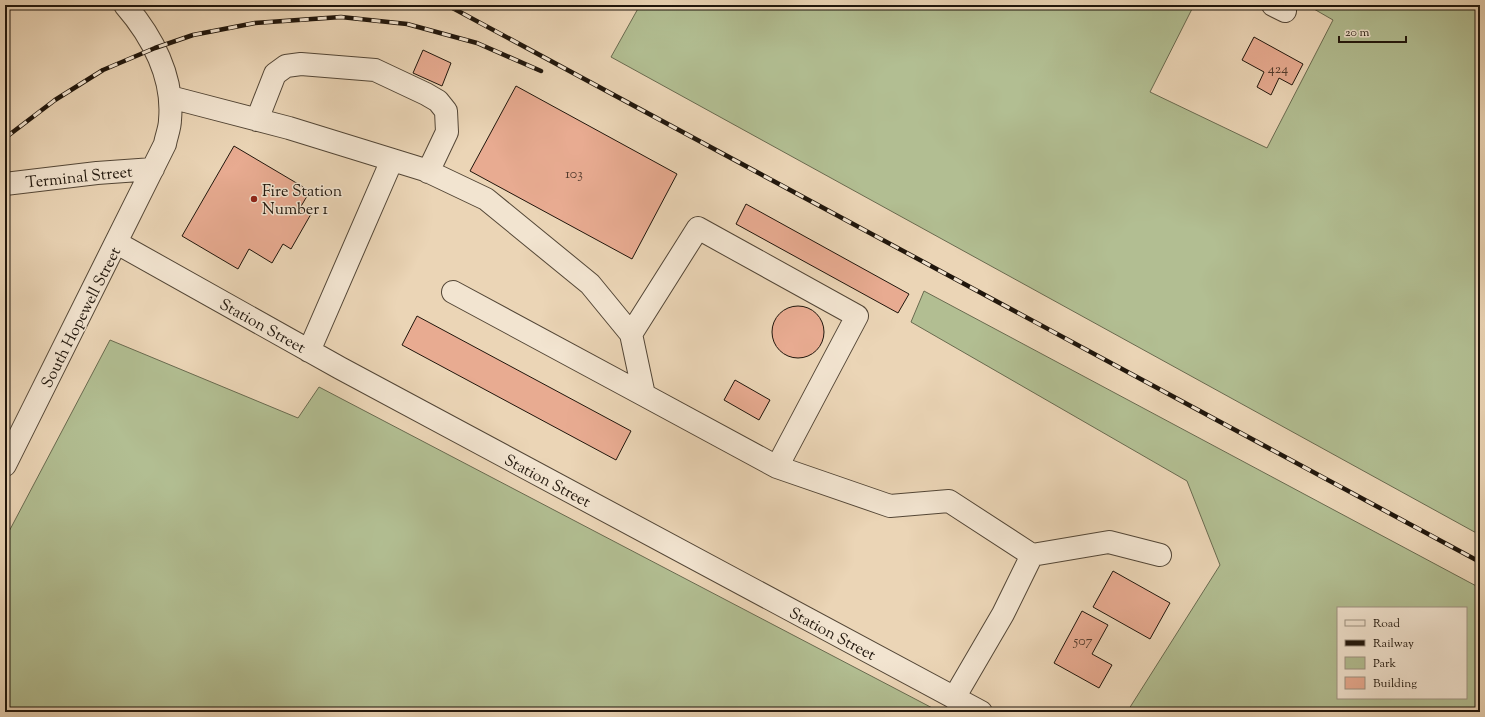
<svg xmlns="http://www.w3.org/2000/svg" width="1485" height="717" font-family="'Sorts Mill Goudy',serif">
	<rect width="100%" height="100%" fill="#ebd5b6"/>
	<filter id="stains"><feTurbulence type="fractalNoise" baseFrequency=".005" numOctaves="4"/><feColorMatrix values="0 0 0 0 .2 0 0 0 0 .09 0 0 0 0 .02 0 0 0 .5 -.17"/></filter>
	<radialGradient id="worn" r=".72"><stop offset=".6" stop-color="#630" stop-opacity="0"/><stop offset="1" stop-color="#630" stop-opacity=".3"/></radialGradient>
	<path fill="#b2be92" stroke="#696a4f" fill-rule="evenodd" d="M640,5H1194L1150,92L1267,148L1333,20L1307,5H1480V535L611,57Z
		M924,291L1480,588V712H1127L1220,565L1187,481L911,322ZM1338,608H1466V698H1338Z
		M110,340L298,418L319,387L940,712H5V539Z"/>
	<path fill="#e8ab91" stroke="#20160c" d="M1254,37L1303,64L1292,85L1279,78L1271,95L1257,87L1264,72L1242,60Z
		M423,50L451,63L442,86L413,73Z
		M516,86L677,174L632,259L470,171Z
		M234,146L310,191L300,208L311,214L291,249L283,244L272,263L249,249L238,269L182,236Z
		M746,204L909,294L898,313L736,224Z
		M772 332a26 26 0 1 1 52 0a26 26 0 1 1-52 0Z
		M417,316L631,431L616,460L402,345Z
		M735,380L770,400L759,420L724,400Z
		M1113,571L1170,603L1150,639L1093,607Z
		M1082,611L1108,625L1092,654L1112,665L1099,688L1054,663Z"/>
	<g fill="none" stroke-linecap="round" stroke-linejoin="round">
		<defs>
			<path id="minor" d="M1273,5L1285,11
				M170,97L289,128L425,170L486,199L590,284L631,334L644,395L777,467L890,506L949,501L1032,555L1109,542L1160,555
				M257,120L275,74L286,66L301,64L375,70L426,94L438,101L446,111L447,132L428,172
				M5,184L97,173L153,169
				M117,243L340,368L981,712
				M453,292L644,395
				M631,334L698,228L857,316L777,467
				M309,351L392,160
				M5,465L165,144C166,137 170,128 170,120C174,77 152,36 125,5
				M954,698L1003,614L1032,555"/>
		</defs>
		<use href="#minor" stroke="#534636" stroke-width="24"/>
		<use href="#minor" stroke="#f2e4d0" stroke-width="22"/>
		<defs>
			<path id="rail" d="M447,5L1480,562
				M5,138L55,100L103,70L155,48L193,35L255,23L341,17L407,24L477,43L541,71"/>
		</defs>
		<use href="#rail" stroke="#20160c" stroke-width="4.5"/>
		<use href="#rail" stroke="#f2e4d0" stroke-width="3" stroke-dasharray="9" stroke-linecap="butt"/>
	</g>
	<circle fill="#8f2418" stroke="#f2e4d0" stroke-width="1.5" cx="254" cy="199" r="4"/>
	<g text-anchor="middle" stroke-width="3" stroke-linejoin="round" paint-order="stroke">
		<g font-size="14" fill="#523b2d">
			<text x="1278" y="73">424</text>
			<text x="574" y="178">103</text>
			<text x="1083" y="645">507</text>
		</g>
		<g font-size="16" fill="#20160c" stroke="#f2e4d0">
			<text transform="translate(79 176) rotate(-6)" y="6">Terminal Street</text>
			<text transform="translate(80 317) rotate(-63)" y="6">South Hopewell Street</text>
			<text transform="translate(263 325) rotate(29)" y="6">Station Street</text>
			<text transform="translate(548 480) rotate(28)" y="6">Station Street</text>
			<text transform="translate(833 633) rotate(28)" y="6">Station Street</text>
		</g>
		<g font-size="16" fill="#20160c" stroke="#f2e4d0" text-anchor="start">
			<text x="262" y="196">Fire Station<tspan x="262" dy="18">Number 1</tspan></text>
		</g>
	</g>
	<rect width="1485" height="717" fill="none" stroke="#ebd5b6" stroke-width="20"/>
	<rect x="6" y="6" width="1473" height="705" fill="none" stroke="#20160c" stroke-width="2"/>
	<rect x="10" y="10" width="1465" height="697" fill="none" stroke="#20160c"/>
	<rect x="1337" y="607" width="130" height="92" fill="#f2e4d0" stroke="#9e9282"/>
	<rect x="1345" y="620" width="20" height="6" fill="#f2e4d0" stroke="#9e9282"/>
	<text x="1373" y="627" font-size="12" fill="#20160c">Road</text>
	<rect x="1345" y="640" width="20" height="6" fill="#20160c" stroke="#9e9282"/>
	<text x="1373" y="647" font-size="12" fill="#20160c">Railway</text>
	<rect x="1345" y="657" width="20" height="12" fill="#b2be92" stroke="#9e9282"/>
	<text x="1373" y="667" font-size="12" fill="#20160c">Park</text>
	<rect x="1345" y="677" width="20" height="12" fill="#e8ab91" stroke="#9e9282"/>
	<text x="1373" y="687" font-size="12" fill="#20160c">Building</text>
	<path d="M1339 36v6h67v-6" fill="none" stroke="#20160c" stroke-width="2"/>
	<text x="1345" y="36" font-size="12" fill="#20160c" stroke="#f2e4d0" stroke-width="3" paint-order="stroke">20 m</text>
	<rect width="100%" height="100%" filter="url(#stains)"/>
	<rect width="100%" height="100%" fill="url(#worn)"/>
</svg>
